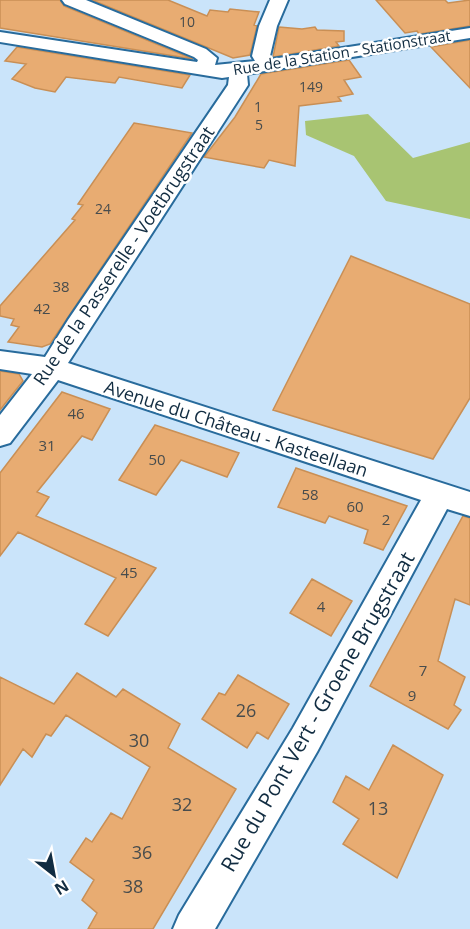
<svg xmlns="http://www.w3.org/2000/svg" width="470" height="929" font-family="'Open Sans',sans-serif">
	<rect width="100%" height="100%" fill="#cae4fa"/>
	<path fill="#a8c472" d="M368,114L413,158L470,142V219L386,201L354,156L306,135L305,121Z"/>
	<path fill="#e8ac72" stroke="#c98f55" stroke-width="1.5" d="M0,0H60L64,6L193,59L0,28Z
		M92,0H168L207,16L210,10L228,12L230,9L259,12L254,25L257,26L250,55L233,58Z
		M376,0H445L448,3L470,0V26L419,34L417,31L405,33Z
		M279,27L302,29L315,27L317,30L344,31V41L336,42L339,46L273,57Z
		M470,40V88L431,47Z
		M17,47L190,75L182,88L119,77L115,83L66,77L55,92L35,88L12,79L26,64L5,61Z
		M349,60L361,77L344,80L353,94L338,97L341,101L299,106L295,166L269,160L264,168L204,157L235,117L261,74Z
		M134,123L192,133L50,344L42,347L8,342L19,327L11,325L14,319L0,316V306L75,220L72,219L83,205L78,204Z
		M351,256L470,304V398L433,459L273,410Z
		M0,371L19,374L23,381L0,410Z
		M62,392L110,409L92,440L82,436L37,492L49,497L36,516L156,568L108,636L85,624L116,578L18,532L0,556V473Z
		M155,425L239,453L227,477L181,460L156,495L119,480Z
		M296,468L407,506L383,550L364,543L368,530L329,516L325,523L278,507Z
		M463,516L470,518V605L455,599L438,661L465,677L454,705L461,710L448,729L370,686Z
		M312,579L352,601L331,636L290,613Z
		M77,673L116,697L123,689L180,724L168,748L236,789L153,929H88L97,913L82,900L94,880L70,862L86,838L92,842L111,813L122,819L150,767L66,715L51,736L46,734L32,757L23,749L0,785V677L54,704Z
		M238,675L289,704L268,739L257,732L247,748L202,719L219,693L225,695Z
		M393,745L443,775L397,878L343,844L359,819L333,802L346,776L369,790Z"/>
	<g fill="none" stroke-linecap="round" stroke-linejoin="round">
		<defs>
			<path id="minor" d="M62,0H86L206,49L217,58L215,65L255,61L252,56L259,26L270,0H288L277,26L270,56L272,59L470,28V38L247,74L248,85L68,363L470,492V516L447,509L317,752L215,929H173L179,915L293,728L421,500L58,380L10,443L0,446V415L32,374L0,369V351L45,357L68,320L228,85L229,77L222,78L0,42V32L197,62L198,60L194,57L65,4Z"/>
		</defs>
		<use href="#minor" stroke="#286b9c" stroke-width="4"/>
		<use href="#minor" fill="#fff" fill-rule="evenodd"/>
	</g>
	<g text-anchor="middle" stroke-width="5" stroke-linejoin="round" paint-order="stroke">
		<g font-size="14" fill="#474c4d">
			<text x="187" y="27">10</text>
			<text x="311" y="92">149</text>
			<text x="258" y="112">1</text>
			<text x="259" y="130">5</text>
			<text x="103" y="214">24</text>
		</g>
		<g font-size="15" fill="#112c41" stroke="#fff">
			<text transform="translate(342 53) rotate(-9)" y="5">Rue de la Station - Stationstraat</text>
		</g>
		<g font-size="15" fill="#474c4d">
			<text x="61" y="292">38</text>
			<text x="42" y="314">42</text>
			<text x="76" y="419">46</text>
			<text x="47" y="451">31</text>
			<text x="157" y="465">50</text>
			<text x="310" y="500">58</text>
			<text x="355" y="512">60</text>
			<text x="386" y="525">2</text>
			<text x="129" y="578">45</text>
			<text x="321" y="612">4</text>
			<text x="423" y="676">7</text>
			<text x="412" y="701">9</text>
		</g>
		<g font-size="18" fill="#112c41" stroke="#fff">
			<text transform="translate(124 256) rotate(-56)" y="6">Rue de la Passerelle - Voetbrugstraat</text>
			<text transform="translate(236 429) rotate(18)" y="6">Avenue du Château - Kasteellaan</text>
		</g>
		<g font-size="18" fill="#474c4d">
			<text x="246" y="717">26</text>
			<text x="139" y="747">30</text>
			<text x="182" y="811">32</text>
			<text x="378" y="815">13</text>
			<text x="142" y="859">36</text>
			<text x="133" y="893">38</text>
		</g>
		<g font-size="21" fill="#112c41" stroke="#fff">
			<text transform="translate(318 712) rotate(-60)" y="7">Rue du Pont Vert - Groene Brugstraat</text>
		</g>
	</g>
	<g transform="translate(54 875) rotate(149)" stroke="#ffffff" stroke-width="4.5" paint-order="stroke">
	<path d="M0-4.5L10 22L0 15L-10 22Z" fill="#112c41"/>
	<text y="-9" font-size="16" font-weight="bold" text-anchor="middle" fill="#112c41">N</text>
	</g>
</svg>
